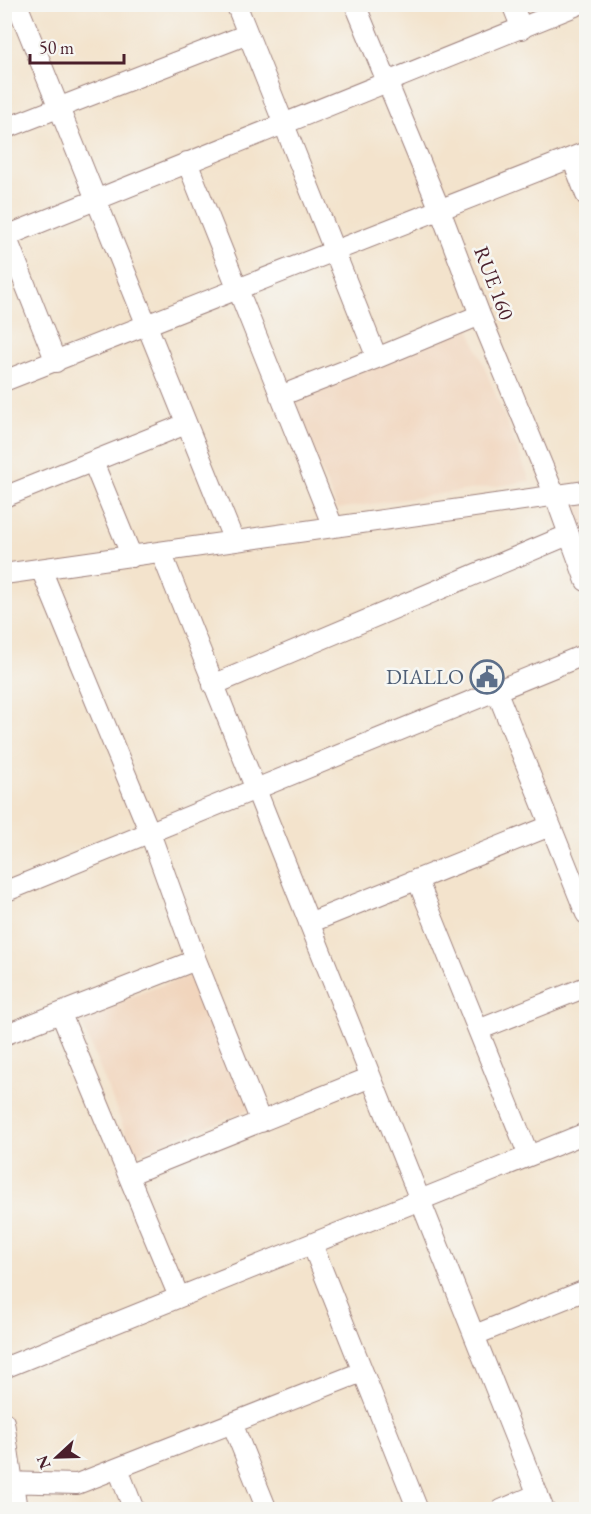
<svg xmlns="http://www.w3.org/2000/svg" width="591" height="1514" font-family="'EB Garamond',serif">
	<rect width="100%" height="100%" fill="#f6f6f2"/>
	<filter id="ink" filterUnits="userSpaceOnUse"><feTurbulence type="fractalNoise" baseFrequency=".0167" numOctaves="2"/><feDisplacementMap in="SourceGraphic" scale="12" xChannelSelector="R" yChannelSelector="G"/><feConvolveMatrix kernelMatrix="1 2 1 2 8 2 1 2 1" color-interpolation-filters="sRGB"/></filter>
	<filter id="wash" filterUnits="userSpaceOnUse"><feTurbulence type="fractalNoise" baseFrequency=".008" numOctaves="4" result="noise"/><feDisplacementMap in="SourceGraphic" scale="24" xChannelSelector="R" yChannelSelector="G"/><feGaussianBlur stdDeviation="1.35" result="paint"/><feColorMatrix in="noise" values="0 0 0 0 0 0 0 0 0 0 0 0 0 0 0 0 0 1.4 0 .05"/><feComposite in="paint" operator="in"/></filter>
	<g filter="url(#wash)">
		<rect width="100%" height="100%" fill="#f3e3cc"/>
		<path fill="#f1d5bd" d="M469,328L530,481L337,509L292,399Z
			M586,504V548L569,506Z
			M192,974L252,1109L134,1154L79,1016Z"/>
	</g>
	<g filter="url(#ink)">
		<g fill="none" stroke-linecap="round" stroke-linejoin="round">
			<defs>
				<path id="minor" d="M17,4L234,541
					M236,4L377,358
					M355,4L440,210L480,315L555,496L586,581
					M512,4L522,29
					M4,129L248,34
					M572,158L586,195
					M187,162L333,527
					M6,236L56,362
					M4,237L580,4
					M4,381L586,152
					M280,396L377,358L480,315
					M93,462L132,557
					M4,497L186,424
					M161,552L544,1510
					M41,569L150,833L196,960L261,1122
					M4,574L586,491
					M213,685L568,535
					M497,692L586,914
					M417,879L529,1156
					M4,892L586,654
					M309,923L550,826
					M61,1014L179,1297
					M478,1030L586,987
					M4,1035L196,960
					M128,1175L371,1077
					M312,1244L418,1510
					M475,1335L586,1290
					M4,1368L586,1133
					M4,1422L17,1510
					M232,1423L267,1510
					M118,1469L134,1510
					M4,1482L77,1484L362,1372
					M501,1510L538,1494"/>
			</defs>
			<use href="#minor" stroke="#9e817c" stroke-width="22"/>
			<use href="#minor" stroke="#fff" stroke-width="20"/>
		</g>
	</g>
	<defs>
		<symbol id="civic-ring" viewBox="-11 -11 22 22"><circle r="9.5" fill="#f6f6f2" stroke="#5c6f8a" stroke-width="1.5"/><path d="M-.6-6.5H3V-4.5H.6V-3L4-1V1h2V6H-6V1h2V-1L-.6-3ZM-1.2 2.5V6h2.4V2.5Z" fill="#5c6f8a"/></symbol>
	</defs>
	<g fill-rule="evenodd">
		<use href="#civic-ring" x="468" y="658" width="38" height="38"/>
	</g>
	<g text-anchor="middle" stroke-width="5" stroke-linejoin="round" paint-order="stroke">
		<g font-size="21" fill="#4a1f2b" stroke="#f6f6f2">
			<text transform="translate(494 283) rotate(69)" y="7">RUE 160</text>
		</g>
		<g font-size="21" fill="#4e5e75" stroke="#f6f6f2" text-anchor="end">
			<text x="464" y="684">DIALLO</text>
		</g>
	</g>
	<rect width="591" height="1514" fill="none" stroke="#f6f6f2" stroke-width="24"/>
	<g transform="translate(57 1457) rotate(248)" stroke="#f6f6f2" stroke-width="4.5" paint-order="stroke">
	<path d="M0-4.5L10 22L0 15L-10 22Z" fill="#4a1f2b"/>
	<text y="-9" font-size="16" font-weight="bold" text-anchor="middle" fill="#4a1f2b">N</text>
	</g>
	<path d="M30 54v9h94v-9" fill="none" stroke="#4a1f2b" stroke-width="3"/>
	<text x="39" y="54" font-size="18" fill="#4a1f2b" stroke="#f6f6f2" stroke-width="4.5" paint-order="stroke">50 m</text>
</svg>
